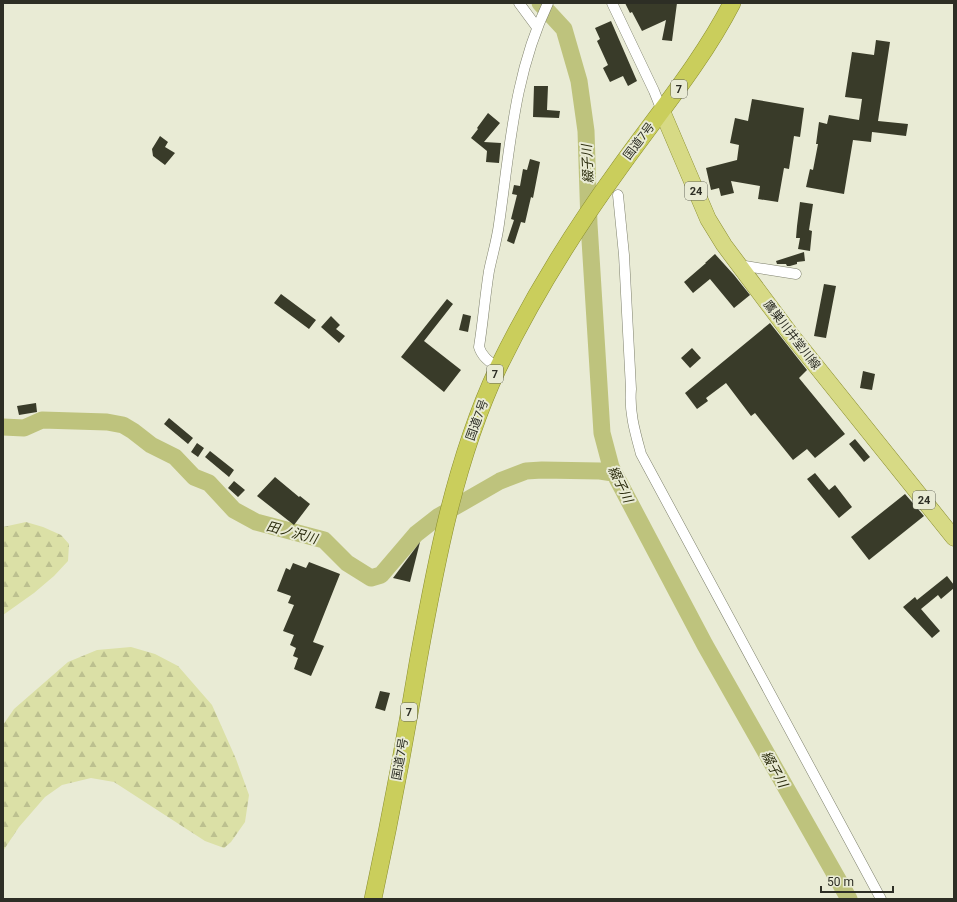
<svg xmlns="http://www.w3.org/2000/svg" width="957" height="902" font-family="Roboto,'Noto Sans JP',sans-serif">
	<defs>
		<pattern id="forest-firs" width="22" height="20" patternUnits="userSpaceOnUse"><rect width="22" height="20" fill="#dbe0a6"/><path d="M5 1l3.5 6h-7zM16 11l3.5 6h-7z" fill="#bcc08f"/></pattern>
	</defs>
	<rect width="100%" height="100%" fill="#e9ebd5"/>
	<path fill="url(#forest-firs)" d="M26,522L43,527L61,535L69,544L68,561L54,576L34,593L3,615V527Z
		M131,647L155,654L178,666L212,705L236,759L249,795L245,822L231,842L224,848L205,841L114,782L91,778L62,785L45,797L19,827L3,851V725L14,709L68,662L97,650Z"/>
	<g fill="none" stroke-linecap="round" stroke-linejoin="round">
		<path stroke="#bec37d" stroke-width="17" d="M540,3L564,29L579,81L586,131L589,224L602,433L611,467L705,645L849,899
			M3,427L24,428L42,420L107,422L123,425L133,431L151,445L175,457L194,477L209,483L234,510L256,522L324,540L347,563L371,578L381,575L416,534L439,516L500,481L526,471L542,470L600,471L613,473"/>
	</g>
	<path fill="#393b29" d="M625,3H677L672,41L662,40L666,20L642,31L632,12L630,13Z
		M611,21L637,81L628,86L623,76L610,82L603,68L608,65L597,41L600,39L595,28Z
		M876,40L890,42L878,121L908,124L906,136L872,132L871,142L853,140L844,194L806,187L810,169L813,170L818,144H816L819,122L827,124L829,115L859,120L862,99L845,97L852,52L874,55Z
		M534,86H548L547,110L560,111L559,118L533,117Z
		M752,99L804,108L800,137L794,136L789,169L784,168L778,202L758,199L760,186L731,181L734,193L721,196L719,188L711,190L706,168L737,160L739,145L730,143L735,118L748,121Z
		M488,113L500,123L484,142L501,143L499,163L486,162L487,151L471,138L478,129L477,128Z
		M160,136L168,142L165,147L175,153L165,165L153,156L152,149Z
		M530,159L540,162L533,198L531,197L525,223L521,222L514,244L507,241L514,220L511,219L517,195L512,194L514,185L520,186L523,169L527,170Z
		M800,202L813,204L809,230L812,231L810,251L798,249L800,238H796L797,226Z
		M804,252L805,261L797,262V264L790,266H787L786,264H777L776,261Z
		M715,254L734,275L750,295L734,308L710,279L693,293L684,282L706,263H705Z
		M824,284L836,286L826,338L814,336Z
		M281,294L316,320L309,329L274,303Z
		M447,299L453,304L424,341L461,370L444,392L401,357Z
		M463,314L471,316L468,332L459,330Z
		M331,316L340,325L336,329L345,336L339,343L321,327Z
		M770,323L807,370L799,378L845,434L815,458L807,449L793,460L755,413L751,416L726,383L706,398L708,401L697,409L685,393Z
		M692,348L701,358L690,368L681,358Z
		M863,371L875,374L872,390L860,388Z
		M36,403L37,412L19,415L17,406Z
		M169,418L193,438L188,444L164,424Z
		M855,439L870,457L864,462L849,444Z
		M197,443L204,448L198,457L191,452Z
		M210,451L234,470L229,477L205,457Z
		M815,473L829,490L835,485L852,507L839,518L807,479Z
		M275,477L299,497L300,496L310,504L294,525L257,496Z
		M234,481L245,490L238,497L228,488Z
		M905,494L924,516L869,560L851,537Z
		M420,542L410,582L393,578Z
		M309,562L340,574L313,642L324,646L311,676L294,669L298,658L293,656L296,648L290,645L294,635L283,631L294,605L288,603L291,596L277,591L286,568L290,570L293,563L306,568Z
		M947,576L954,585V588L941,599L938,595L921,609L940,631L932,638L903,607L915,597L917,600Z
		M380,691L390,693L385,711L375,708Z"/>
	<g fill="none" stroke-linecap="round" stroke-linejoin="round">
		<defs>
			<path id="minor" d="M519,3L536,26
				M612,3L654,91L662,111
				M618,195L624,255L631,389C629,412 635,432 641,454L881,899
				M739,265L796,274
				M498,368C490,362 482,357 479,347C483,322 485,296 489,271C492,256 497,240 499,224C510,148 514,74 548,3"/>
			<path id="primary" d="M662,111L708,219L724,245L792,336L954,538"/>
			<path id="trunk" d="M373,899C390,820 405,741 418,662C436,562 455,460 498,368C532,298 573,232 618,170C657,115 701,63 732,3"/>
		</defs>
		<use href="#minor" stroke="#7e806c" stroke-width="11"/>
		<use href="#primary" stroke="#8a8e2f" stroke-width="17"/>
		<use href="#trunk" stroke="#8a8e2f" stroke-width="18"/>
		<use href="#minor" stroke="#fff" stroke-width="10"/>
		<use href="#primary" stroke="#d7da85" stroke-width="16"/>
		<use href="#trunk" stroke="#cace5c" stroke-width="17"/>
	</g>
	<g text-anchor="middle" stroke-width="4" stroke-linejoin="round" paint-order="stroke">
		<g fill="#e9ebd5" stroke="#65675a" stroke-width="1">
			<rect x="671" y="80" width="16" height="18" rx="3"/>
			<rect x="685" y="182" width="22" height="18" rx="3"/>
			<rect x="487" y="365" width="16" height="18" rx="3"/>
			<rect x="913" y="491" width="22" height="18" rx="3"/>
			<rect x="401" y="703" width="16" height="18" rx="3"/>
		</g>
		<g font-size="11" font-weight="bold" fill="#2d2e25">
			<text x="679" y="93">7</text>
			<text x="696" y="195">24</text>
			<text x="495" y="378">7</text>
			<text x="924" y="504">24</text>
			<text x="409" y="716">7</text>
		</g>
		<g font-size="12" fill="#2d2e25" stroke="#e9ebd5">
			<text transform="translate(639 141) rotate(-53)" y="4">国道7号</text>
			<text transform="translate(792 335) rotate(52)" y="4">鷹巣川井堂川線</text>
			<text transform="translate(477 420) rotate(-70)" y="4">国道7号</text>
			<text transform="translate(400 759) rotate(-80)" y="4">国道7号</text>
		</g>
		<g font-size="13" font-style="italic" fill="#2b2c0d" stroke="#e9ebd5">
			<text transform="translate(587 164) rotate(-93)" y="5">綴子川</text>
			<text transform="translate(621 484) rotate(64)" y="5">綴子川</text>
			<text transform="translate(292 532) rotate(15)" y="5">田ノ沢川</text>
			<text transform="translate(775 769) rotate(61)" y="5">綴子川</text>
		</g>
	</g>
	<rect width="957" height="902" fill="none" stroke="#2d2e25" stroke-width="8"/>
	<path d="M821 886v6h72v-6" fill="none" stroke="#2d2e25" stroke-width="2"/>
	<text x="827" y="886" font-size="12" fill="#2d2e25" stroke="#e9ebd5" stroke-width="3" paint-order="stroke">50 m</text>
</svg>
